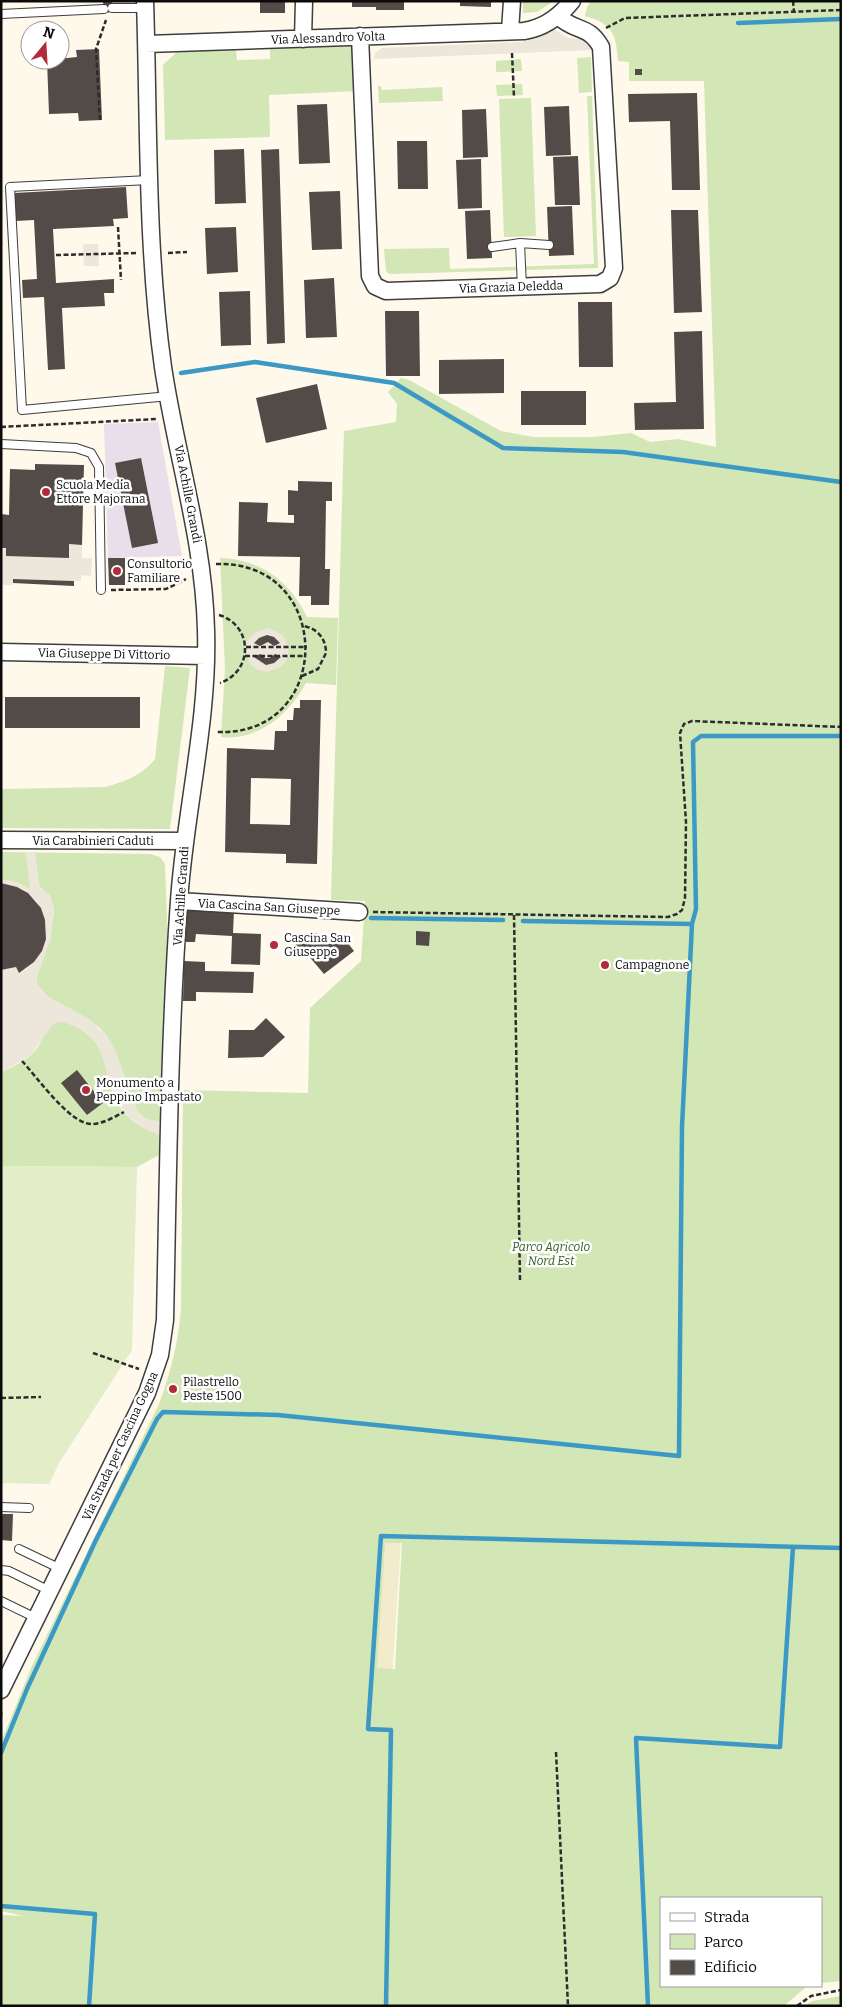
<svg xmlns="http://www.w3.org/2000/svg" width="842" height="2007" font-family="Bitter,serif">
	<rect width="100%" height="100%" fill="#fef9ea"/>
	<path fill="#e8dfea" d="M158,422L182,556L108,558L104,424Z"/>
	<path fill="#f2eccc" d="M383,1538L401,1539L389,1728L371,1727Z"/>
	<path fill="#d2e6b6" fill-rule="evenodd" d="M523,1H554L537,12L523,13Z
		M591,1H841V1548H804L841,1549V1981L821,1983V1898H661V1986H807L784,2006H1V1915L23,1916L1,1911V1742L31,1668L159,1404C171,1372 178,1343 181,1309L183,1090L308,1093L310,1008L361,961L365,901L331,900L344,431L396,422L397,404L388,392L401,378L409,380L501,431L533,437H592L631,433L650,442L678,439L716,447L704,81H629V62L618,61C616,34 613,24 585,16L587,7ZM385,1543H402L395,1669L377,1668Z
		M356,45L359,91L269,95L270,137L165,140L163,65L179,50L236,49L237,60L270,59V48Z
		M591,57L592,92L579,93L577,58Z
		M521,59L522,71L496,72V61Z
		M522,84L523,95L497,96L496,85Z
		M378,86H381L382,90L442,87L443,101L379,103Z
		M587,96H592L598,268L389,274L386,271L384,249L449,248L450,269L594,264Z
		M531,98L536,236L504,237L499,99Z
		M220,558C260,559 290,581 307,617L338,618L336,685L306,683C289,714 259,741 221,737L225,669Z
		M165,666L190,668L170,829L1,828V789L105,787C124,782 143,775 155,759Z
		M1,852L150,854L160,857L165,864L168,948L161,1154L137,1167L1,1166V1073C14,1066 30,1059 38,1047C44,1038 46,1026 57,1022C63,1020 69,1024 75,1026C113,1045 101,1077 120,1107C129,1122 146,1129 161,1136L162,1122L146,1119L137,1111L116,1053L107,1036L99,1027L78,1013L48,997L37,984V976L50,940L54,911L50,896L39,886L35,854H26L31,890L18,883L1,879ZM62,1083L103,1103L87,1115Z
		M841,1996V2006H804L812,2001Z"/>
	<path fill="#e3edc7" d="M1,1166L137,1167L132,1350L59,1463L49,1484L1,1483Z"/>
	<path fill="#ece6db" fill-rule="evenodd" d="M554,29L568,38L583,39L589,41L593,50L374,59L375,53L382,48L522,42L539,38Z
		M83,244H98L99,266H84Z
		M69,544L82,545V558H92L91,576L81,575V581L13,579V585H1V548H6V556L68,558Z
		M269,628L283,635L289,650L286,661L281,667L267,672L256,669L250,664L245,649L247,641L254,633ZM260,654L264,658H270L275,654L280,657L273,664L266,665L254,658Z
		M26,853H35L39,886L50,896L54,907L50,940L37,976V984L48,997L89,1019L107,1036L116,1053L137,1111L146,1119L162,1122L161,1136L143,1128L126,1115L116,1099L99,1047L87,1033L73,1025L61,1022L54,1023L31,1055L1,1073V970L16,967L19,973L25,970L38,957L46,939L45,920L37,902L23,889L1,883V879L12,881L30,889Z"/>
	<g fill="none" stroke-linecap="round" stroke-linejoin="round">
		<path stroke="#3c99c5" stroke-width="4.5" d="M738,23L841,19
			M181,373L255,362L394,383L503,448L623,452L841,482
			M371,918L503,920
			M523,921L692,924
			M1,1753L27,1689L95,1542L157,1419L163,1412L278,1415L679,1456L682,1127L692,924L696,909L693,742L701,736H841
			M1,1906L95,1914L89,2006
			M386,2006L391,1730L368,1729L381,1536L841,1548
			M648,2006L636,1738L780,1747L793,1547"/>
	</g>
	<path fill="#534b48" fill-rule="evenodd" d="M103,1H112V12L104,13Z
		M260,1H285V13H260Z
		M352,1H404V10H376V7H352Z
		M460,1H491V7L460,6Z
		M99,49L102,120L79,121L78,113L49,114L47,60L77,57L76,50Z
		M635,69H642V75H635Z
		M697,93L700,190H672L670,121L629,122L628,94Z
		M327,104L330,163L299,164L297,105Z
		M569,106L571,155L546,156L544,107Z
		M486,109L488,157L463,158L462,110Z
		M397,141H427L428,189H398Z
		M244,149L246,203L215,204L214,150Z
		M279,149L285,343L267,344L261,150Z
		M578,156L580,205H555L553,157Z
		M481,159L482,208L458,209L456,160Z
		M126,187L128,218L113,219L114,226L53,229L56,283L114,279V293H104L105,306L62,308L65,369L48,370L44,297L23,298L22,280L37,279L34,220L16,221L14,193Z
		M340,191L342,249L312,250L309,192Z
		M572,206L574,255L549,256L547,207Z
		M490,210L492,258L467,259L465,211Z
		M671,210H698L702,312L674,313Z
		M236,227L238,272L207,274L205,228Z
		M334,278L337,337L306,338L304,280Z
		M250,291L251,345L221,346L219,292Z
		M578,302H612L613,367H579Z
		M385,311H419L420,376H386Z
		M702,331L704,429L635,430L634,403L676,402L674,332Z
		M504,359V393L439,394V360Z
		M317,384L327,429L266,443L256,398Z
		M521,391H586V425H521Z
		M141,458L158,543L132,548L115,463Z
		M35,464L84,465L82,545L69,544V558L6,556V548H1V514L9,515L10,469L35,470Z
		M298,481L332,482V501H326L325,569H330L329,605H311V596H299L300,557L238,556L239,502L268,503L267,522L294,523V515H288V490L298,491Z
		M108,558H125V585H109Z
		M13,579L74,581V586L13,583Z
		M267,635L274,637L280,643L274,646L268,642L260,646L254,643L259,638Z
		M260,654L265,658H270L275,654L281,657L274,663L266,665L254,657Z
		M5,697H140V728H5Z
		M300,700H321L317,864L286,863V854L225,852L227,748L274,750L275,731H287V720H293L294,708H300ZM251,778L291,779L290,825L250,824Z
		M1,883L17,887L28,893L41,908L45,920L46,939L42,951L34,962L19,973L16,967L1,970Z
		M184,907L234,910L233,933L261,934L260,965L231,964L232,936L196,934L195,942H182Z
		M416,931L430,932L429,946L416,945Z
		M296,933H317L326,943L340,933L354,951L324,974L307,954L295,956Z
		M184,961L205,962V971L254,972L253,993L196,992V1001H183Z
		M266,1018L285,1037L263,1057L228,1058L229,1030H254Z
		M77,1070L103,1103L87,1115L61,1083Z
		M1,1514H13L12,1541L1,1540Z"/>
	<g fill="none" stroke-linecap="round" stroke-linejoin="round">
		<defs>
			<path id="lane" d="M112,8H146
				M1,14L104,9
				M149,180L10,187L22,410L169,396
				M520,243L522,287
				M492,247L520,243L549,245
				M1,444L76,448L91,453L99,467L101,590
				M1,1507L29,1508
				M19,1549L61,1569
				M1,1570L9,1571L50,1591
				M1,1601L36,1618"/>
			<path id="street" d="M510,31L512,1
				M360,36L370,276L375,286L386,291L600,284L610,278L614,268L601,47C588,24 576,33 558,16
				M303,39L304,1
				M147,44L524,31C544,28 559,17 572,1
				M1,652L206,656
				M1,840L185,841
				M179,901L359,912
				M1,1690L147,1393L160,1355L165,1320C168,1181 169,1040 179,901C185,811 209,720 206,630C204,540 176,455 163,367C146,246 149,123 145,1"/>
		</defs>
		<use href="#lane" stroke="#3e3e3e" stroke-width="10"/>
		<use href="#street" stroke="#3e3e3e" stroke-width="19"/>
		<path stroke="#2d2d2d" stroke-width="2.5" stroke-dasharray="5 2.5" stroke-linecap="butt" d="M793,1L794,12
			M606,28L625,18L841,10
			M512,53L514,97
			M100,120L96,49L106,20
			M118,227L121,280
			M168,253L187,252
			M56,255L137,253
			M1,427L157,419
			M216,564C335,560 335,737 217,732
			M111,590L166,589L186,579
			M219,615C253,625 254,671 220,683
			M246,647H307
			M245,656H306
			M302,676L318,669L326,653C326,639 318,629 304,626
			M373,912L668,917L677,914L682,910L685,898L686,822L680,733L684,724L692,721L841,727
			M514,915L520,1280
			M22,1061C37,1077 69,1123 91,1124C103,1124 114,1117 124,1112
			M93,1353L139,1369
			M1,1398L41,1397
			M1,1712V1717
			M556,1752L568,2006
			M797,2006L811,1996L841,1990"/>
		<use href="#lane" stroke="#fff" stroke-width="8"/>
		<use href="#street" stroke="#fff" stroke-width="16"/>
	</g>
	<g fill="#b32b3b" stroke="#fff" stroke-width="2">
		<circle cx="46" cy="492" r="5"/>
		<circle cx="117" cy="571" r="5"/>
		<circle cx="274" cy="945" r="5"/>
		<circle cx="605" cy="965" r="5"/>
		<circle cx="86" cy="1090" r="5"/>
		<circle cx="173" cy="1389" r="5"/>
	</g>
	<g text-anchor="middle" stroke-width="5" stroke-linejoin="round" paint-order="stroke">
		<g font-size="12" fill="#0b0b0b" stroke="#fff">
			<text transform="translate(328 38) rotate(-2)" y="4">Via Alessandro Volta</text>
			<text transform="translate(511 287) rotate(-2)" y="4">Via Grazia Deledda</text>
			<text transform="translate(188 494) rotate(79)" y="4">Via Achille Grandi</text>
			<text transform="translate(104 654) rotate(1)" y="4">Via Giuseppe Di Vittorio</text>
			<text x="93" y="845">Via Carabinieri Caduti</text>
			<text transform="translate(181 896) rotate(-86)" y="4">Via Achille Grandi</text>
			<text transform="translate(269 907) rotate(3)" y="4">Via Cascina San Giuseppe</text>
			<text transform="translate(120 1446) rotate(-65)" y="4">Via Strada per Cascina Gogna</text>
		</g>
		<g font-size="12" fill="#0b0b0b" stroke="#fff" text-anchor="start">
			<text x="56" y="489">Scuola Media<tspan x="56" dy="14">Ettore Majorana</tspan></text>
			<text x="127" y="568">Consultorio<tspan x="127" dy="14">Familiare</tspan></text>
			<text x="284" y="942">Cascina San<tspan x="284" dy="14">Giuseppe</tspan></text>
			<text x="615" y="969">Campagnone</text>
			<text x="96" y="1087">Monumento a<tspan x="96" dy="14">Peppino Impastato</tspan></text>
			<text x="183" y="1386">Pilastrello<tspan x="183" dy="14">Peste 1500</tspan></text>
		</g>
		<g font-size="12" font-style="italic" fill="#315e1f" stroke="#fff">
			<text x="551" y="1251">Parco Agricolo<tspan x="551" dy="14">Nord Est</tspan></text>
		</g>
	</g>
	<rect width="842" height="2007" fill="none" stroke="#0b0b0b" stroke-width="5"/>
	<rect x="660" y="1897" width="162" height="90" fill="#ffffff" stroke="#9d9d9d"/>
	<rect x="670" y="1913" width="25" height="8" fill="#ffffff" stroke="#9d9d9d"/>
	<text x="704" y="1922" font-size="15" fill="#0b0b0b">Strada</text>
	<rect x="670" y="1934" width="25" height="15" fill="#d2e6b6" stroke="#9d9d9d"/>
	<text x="704" y="1947" font-size="15" fill="#0b0b0b">Parco</text>
	<rect x="670" y="1960" width="25" height="15" fill="#534b48" stroke="#9d9d9d"/>
	<text x="704" y="1972" font-size="15" fill="#0b0b0b">Edificio</text>
	<g transform="translate(45 45) rotate(18)"><circle r="24" fill="#ffffff" stroke="#9d9d9d"/>
	<path d="M0-4L9 19L0 12L-9 19Z" fill="#b32b3b"/>
	<text y="-8" font-size="14" font-weight="bold" text-anchor="middle" fill="#0b0b0b">N</text>
	</g>
</svg>
